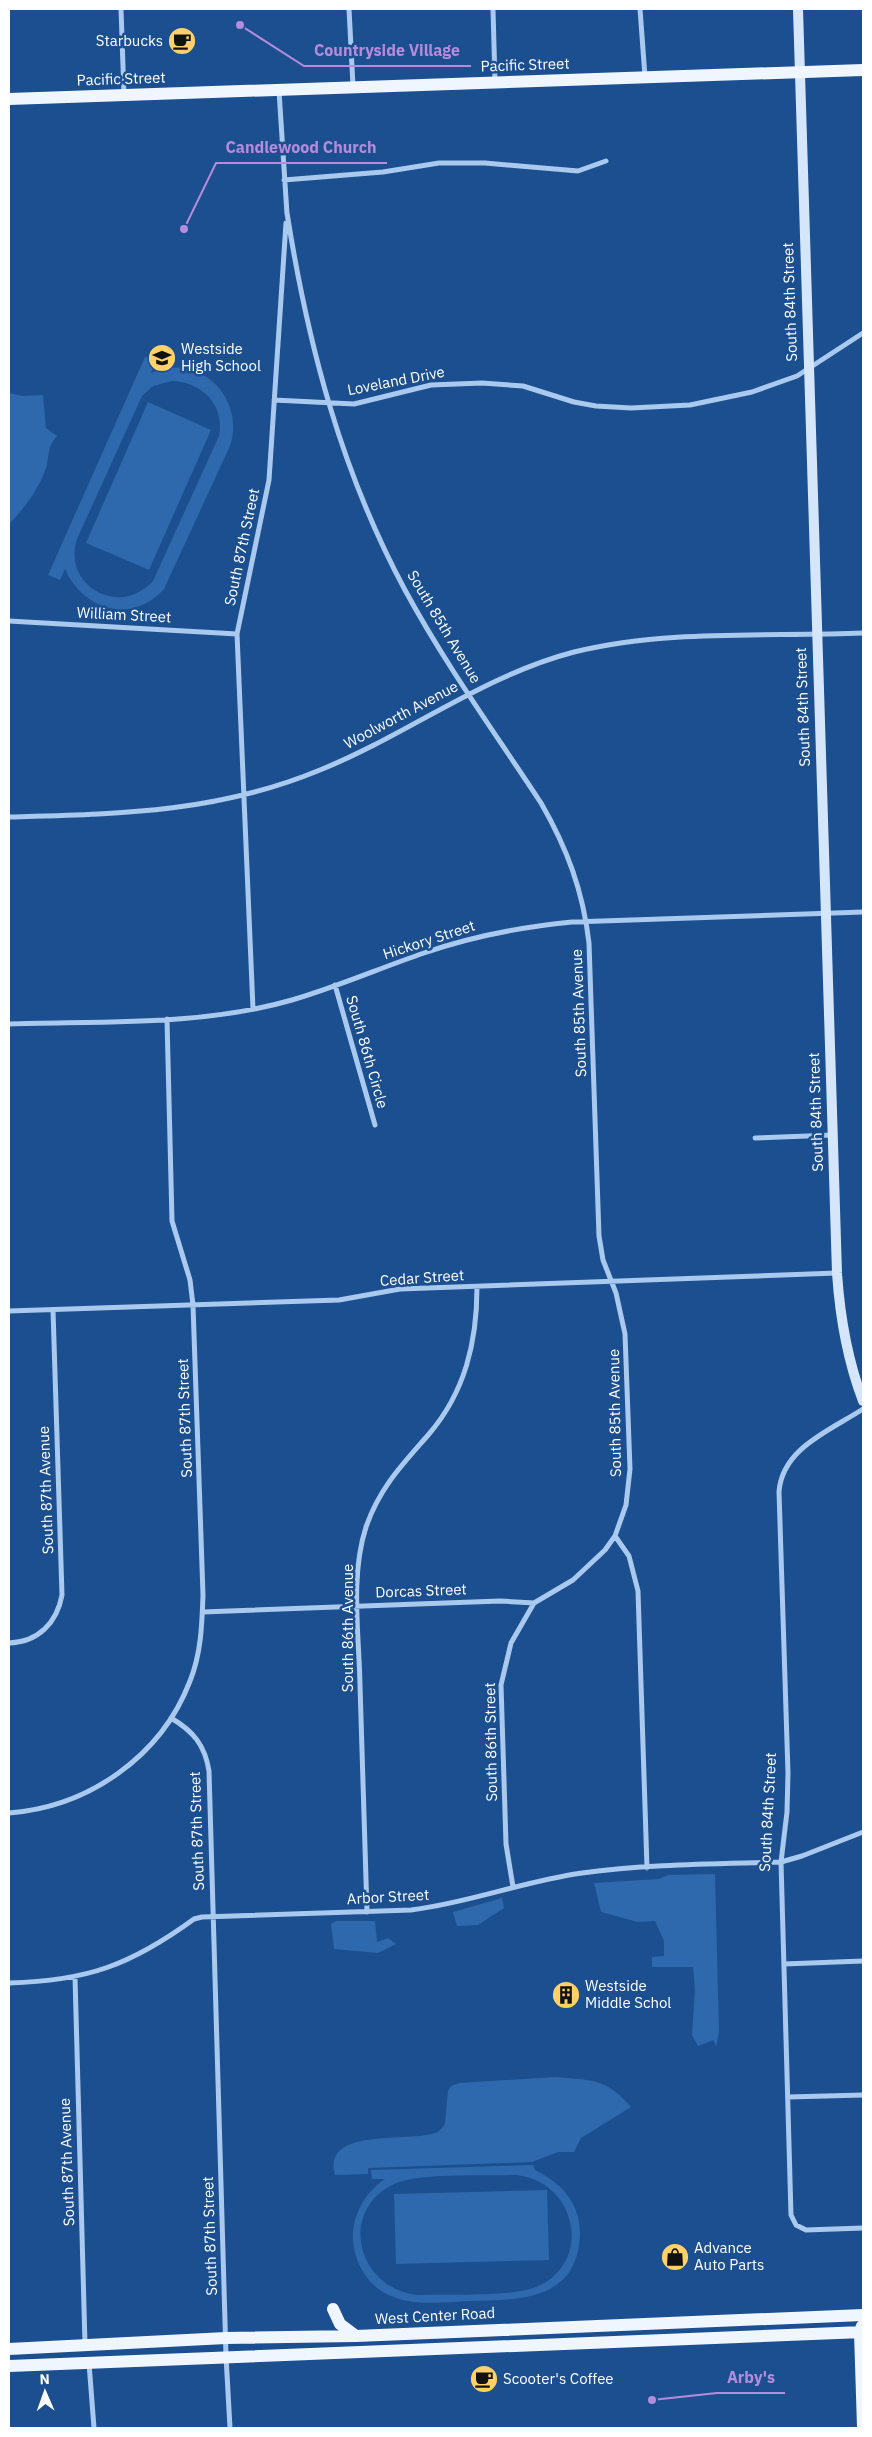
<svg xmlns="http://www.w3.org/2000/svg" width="872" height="2437" font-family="'IBM Plex Sans',sans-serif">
	<rect width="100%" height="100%" fill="#1b4f8f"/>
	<path fill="#2e69ad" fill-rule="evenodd" d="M145,357L156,361L151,373C199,351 246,398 230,446L164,589C132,625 83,610 65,569L60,580L48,575ZM172,381C202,382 225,405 219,436L153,581C120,618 62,586 77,539L142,396L153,386Z
		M9,393L23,396L43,395L46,428L57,436C46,449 50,454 46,468C39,489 24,509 9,524Z
		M148,402L211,430L149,570L86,543Z
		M715,1874L719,2032L716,2047L714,2040L698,2046L692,2035L695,1990L693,1967H652V1957L664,1956V1941L655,1921L638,1922L601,1912L594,1883L659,1879L668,1875Z
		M502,1898L504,1908L478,1925L457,1926L453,1912Z
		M336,1921H375L377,1942L388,1938L396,1944L378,1953L334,1949L331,1924Z
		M555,2077C591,2080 606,2078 631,2107L581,2138L574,2152H558L532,2162L368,2168V2174L335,2175C321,2125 414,2144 437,2132C440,2131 443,2127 445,2124L448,2091L451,2086L459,2083Z
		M533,2165L535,2170C561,2183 580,2202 580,2234C578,2301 519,2300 470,2301C431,2303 387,2310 363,2272C356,2260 352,2246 353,2232C355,2210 367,2191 385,2179H372L371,2170ZM516,2175C577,2181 594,2263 536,2287C512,2297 446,2294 417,2295C358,2288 338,2213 392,2185C417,2172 485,2176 516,2175Z
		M547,2190L549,2260L396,2264L394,2194Z"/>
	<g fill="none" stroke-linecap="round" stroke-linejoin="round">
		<path stroke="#a9c9ee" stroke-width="5" d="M121,9L124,95
			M349,9L353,86
			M493,9L495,82
			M640,9L645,77
			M279,91L287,214
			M284,180L383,172L439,163H485L578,171L606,161
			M274,400L354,404L431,385L482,383L523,386L574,402L596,406L631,408L690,405L752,392L797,376L863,333
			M9,621L237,634
			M9,817C119,814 216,813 320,770C407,735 482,676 574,652C668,629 767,637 863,633
			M335,985L375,1125
			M253,1009L237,634L269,480L286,223
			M9,1024C101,1021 202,1026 292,1000C337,987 380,968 424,953C473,936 521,927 572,922L863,912
			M755,1138L833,1135
			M9,1311L339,1300L400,1289L837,1273
			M863,1409C831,1430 782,1448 779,1492L788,1773L787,1812L781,1862L791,2215L796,2225L806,2230L863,2228
			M615,1536L629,1556L638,1591L647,1868
			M203,1612L500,1601L534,1603L573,1580L605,1550L615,1536L626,1505L630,1469L625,1334L616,1293L603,1260L599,1236L589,943C583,891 567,848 541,803C495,733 445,664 405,590C341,471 308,345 287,213
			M9,1643C38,1642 57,1623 62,1595L53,1310
			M171,1718C193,1731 205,1745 209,1771L226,2356L230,2428
			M9,1813C88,1807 161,1757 190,1681C201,1654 202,1625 203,1595L193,1305L190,1280L172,1221L167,1019
			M513,1887L506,1844L501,1685L511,1643L534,1603
			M367,1912C365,1836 363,1760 360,1685C359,1633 350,1577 366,1527C380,1487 402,1465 429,1434C465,1392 477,1342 477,1287
			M784,1964L863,1961
			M75,1977L85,2344
			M9,1983C87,1981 131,1965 194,1919L202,1917L411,1910C469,1903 524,1881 582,1873C647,1864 716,1864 781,1862L802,1856L863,1832
			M788,2097L863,2095
			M89,2363L94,2428"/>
		<path stroke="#d6e6fa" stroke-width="10" d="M798,9L837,1273C840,1318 847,1359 863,1401"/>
		<path stroke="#f0f6ff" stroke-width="12" d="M9,99L863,70
			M333,2309L340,2324L356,2336
			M862,2326L860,2332L863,2427
			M9,2349L226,2338L356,2336L863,2315
			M9,2366L863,2332"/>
	</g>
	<defs>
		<symbol id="cafe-disc" viewBox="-11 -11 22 22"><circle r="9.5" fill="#ffd166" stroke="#1b4f8f"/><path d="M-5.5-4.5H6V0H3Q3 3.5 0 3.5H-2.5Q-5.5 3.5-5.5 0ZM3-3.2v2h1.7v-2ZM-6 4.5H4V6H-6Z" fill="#111"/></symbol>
		<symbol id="school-disc" viewBox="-11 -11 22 22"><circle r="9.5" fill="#ffd166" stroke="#1b4f8f"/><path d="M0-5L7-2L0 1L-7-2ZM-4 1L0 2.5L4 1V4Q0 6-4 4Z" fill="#111"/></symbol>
		<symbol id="building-disc" viewBox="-11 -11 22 22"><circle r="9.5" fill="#ffd166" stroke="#1b4f8f"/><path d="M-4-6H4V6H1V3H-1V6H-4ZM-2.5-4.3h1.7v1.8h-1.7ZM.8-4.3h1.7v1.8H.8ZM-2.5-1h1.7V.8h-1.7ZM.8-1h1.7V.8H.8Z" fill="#111"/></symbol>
		<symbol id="shop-disc" viewBox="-11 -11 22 22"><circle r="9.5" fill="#ffd166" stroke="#1b4f8f"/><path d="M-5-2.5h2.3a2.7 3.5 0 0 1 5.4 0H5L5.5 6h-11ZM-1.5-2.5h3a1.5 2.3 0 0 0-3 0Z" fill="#111"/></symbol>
	</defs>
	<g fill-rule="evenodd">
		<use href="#cafe-disc" x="166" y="25" width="32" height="32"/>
		<use href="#school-disc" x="146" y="342" width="32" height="32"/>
		<use href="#building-disc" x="550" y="1979" width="32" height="32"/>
		<use href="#shop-disc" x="659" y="2241" width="32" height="32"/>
		<use href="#cafe-disc" x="468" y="2363" width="32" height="32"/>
	</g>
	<g text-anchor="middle" stroke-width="5" stroke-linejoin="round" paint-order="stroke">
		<g font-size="15" fill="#fff" stroke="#1b4f8f" text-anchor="start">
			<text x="163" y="46" text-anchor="end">Starbucks</text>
			<text x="181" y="354">Westside<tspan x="181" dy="17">High School</tspan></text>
			<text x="585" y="1991">Westside<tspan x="585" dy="17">Middle Schol</tspan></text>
			<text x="694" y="2253">Advance<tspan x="694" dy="17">Auto Parts</tspan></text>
			<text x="503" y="2384">Scooter's Coffee</text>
		</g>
		<g font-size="15" fill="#fff" stroke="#1b4f8f">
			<text transform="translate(525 65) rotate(-2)" y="5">Pacific Street</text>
			<text transform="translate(121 79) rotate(-2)" y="5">Pacific Street</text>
			<text transform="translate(790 302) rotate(-92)" y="5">South 84th Street</text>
			<text transform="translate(396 381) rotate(-11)" y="5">Loveland Drive</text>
			<text transform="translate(242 547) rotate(-78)" y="5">South 87th Street</text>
			<text transform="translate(124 615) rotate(3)" y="5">William Street</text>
			<text transform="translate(444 627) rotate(59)" y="5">South 85th Avenue</text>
			<text transform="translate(803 707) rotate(-92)" y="5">South 84th Street</text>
			<text transform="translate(401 715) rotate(-28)" y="5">Woolworth Avenue</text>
			<text transform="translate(429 940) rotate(-18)" y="5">Hickory Street</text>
			<text transform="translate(579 1013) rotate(-92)" y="5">South 85th Avenue</text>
			<text transform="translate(367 1052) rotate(74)" y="5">South 86th Circle</text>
			<text transform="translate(816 1112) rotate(-92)" y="5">South 84th Street</text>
			<text transform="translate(422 1278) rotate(-4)" y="5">Cedar Street</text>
			<text transform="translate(615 1413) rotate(-91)" y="5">South 85th Avenue</text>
			<text transform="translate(185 1418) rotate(-92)" y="5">South 87th Street</text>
			<text transform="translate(46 1490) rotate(-92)" y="5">South 87th Avenue</text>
			<text transform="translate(421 1591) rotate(-2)" y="5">Dorcas Street</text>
			<text transform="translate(348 1628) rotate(-90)" y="5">South 86th Avenue</text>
			<text transform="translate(491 1742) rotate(-91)" y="5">South 86th Street</text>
			<text transform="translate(768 1812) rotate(-87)" y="5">South 84th Street</text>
			<text transform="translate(197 1831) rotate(-92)" y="5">South 87th Street</text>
			<text transform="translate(388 1897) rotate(-3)" y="5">Arbor Street</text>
			<text transform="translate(67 2162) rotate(-92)" y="5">South 87th Avenue</text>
			<text transform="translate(210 2236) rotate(-92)" y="5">South 87th Street</text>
			<text transform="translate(435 2316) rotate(-3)" y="5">West Center Road</text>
		</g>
	</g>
	<path fill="none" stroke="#b68bdc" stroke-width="2" d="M240 25L304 66H471M184 229L216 163H387M652 2400L717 2393H785"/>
	<g fill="#b68bdc" stroke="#1b4f8f" stroke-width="2">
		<circle cx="240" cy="25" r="5"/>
		<circle cx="184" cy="229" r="5"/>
		<circle cx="652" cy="2400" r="5"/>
	</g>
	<g font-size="16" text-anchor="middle" font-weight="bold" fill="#b68bdc" stroke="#1b4f8f" stroke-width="5" stroke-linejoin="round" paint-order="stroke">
		<text x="387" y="56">Countryside Village</text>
		<text x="301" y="153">Candlewood Church</text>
		<text x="751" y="2383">Arby's</text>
	</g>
	<rect width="872" height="2437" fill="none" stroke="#ffffff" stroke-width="20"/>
	<g transform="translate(45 2392) rotate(358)" stroke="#1b4f8f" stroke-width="4" paint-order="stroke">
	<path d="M0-4L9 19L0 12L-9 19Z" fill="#ffffff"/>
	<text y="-8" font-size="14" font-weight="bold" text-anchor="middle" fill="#ffffff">N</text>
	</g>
</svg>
